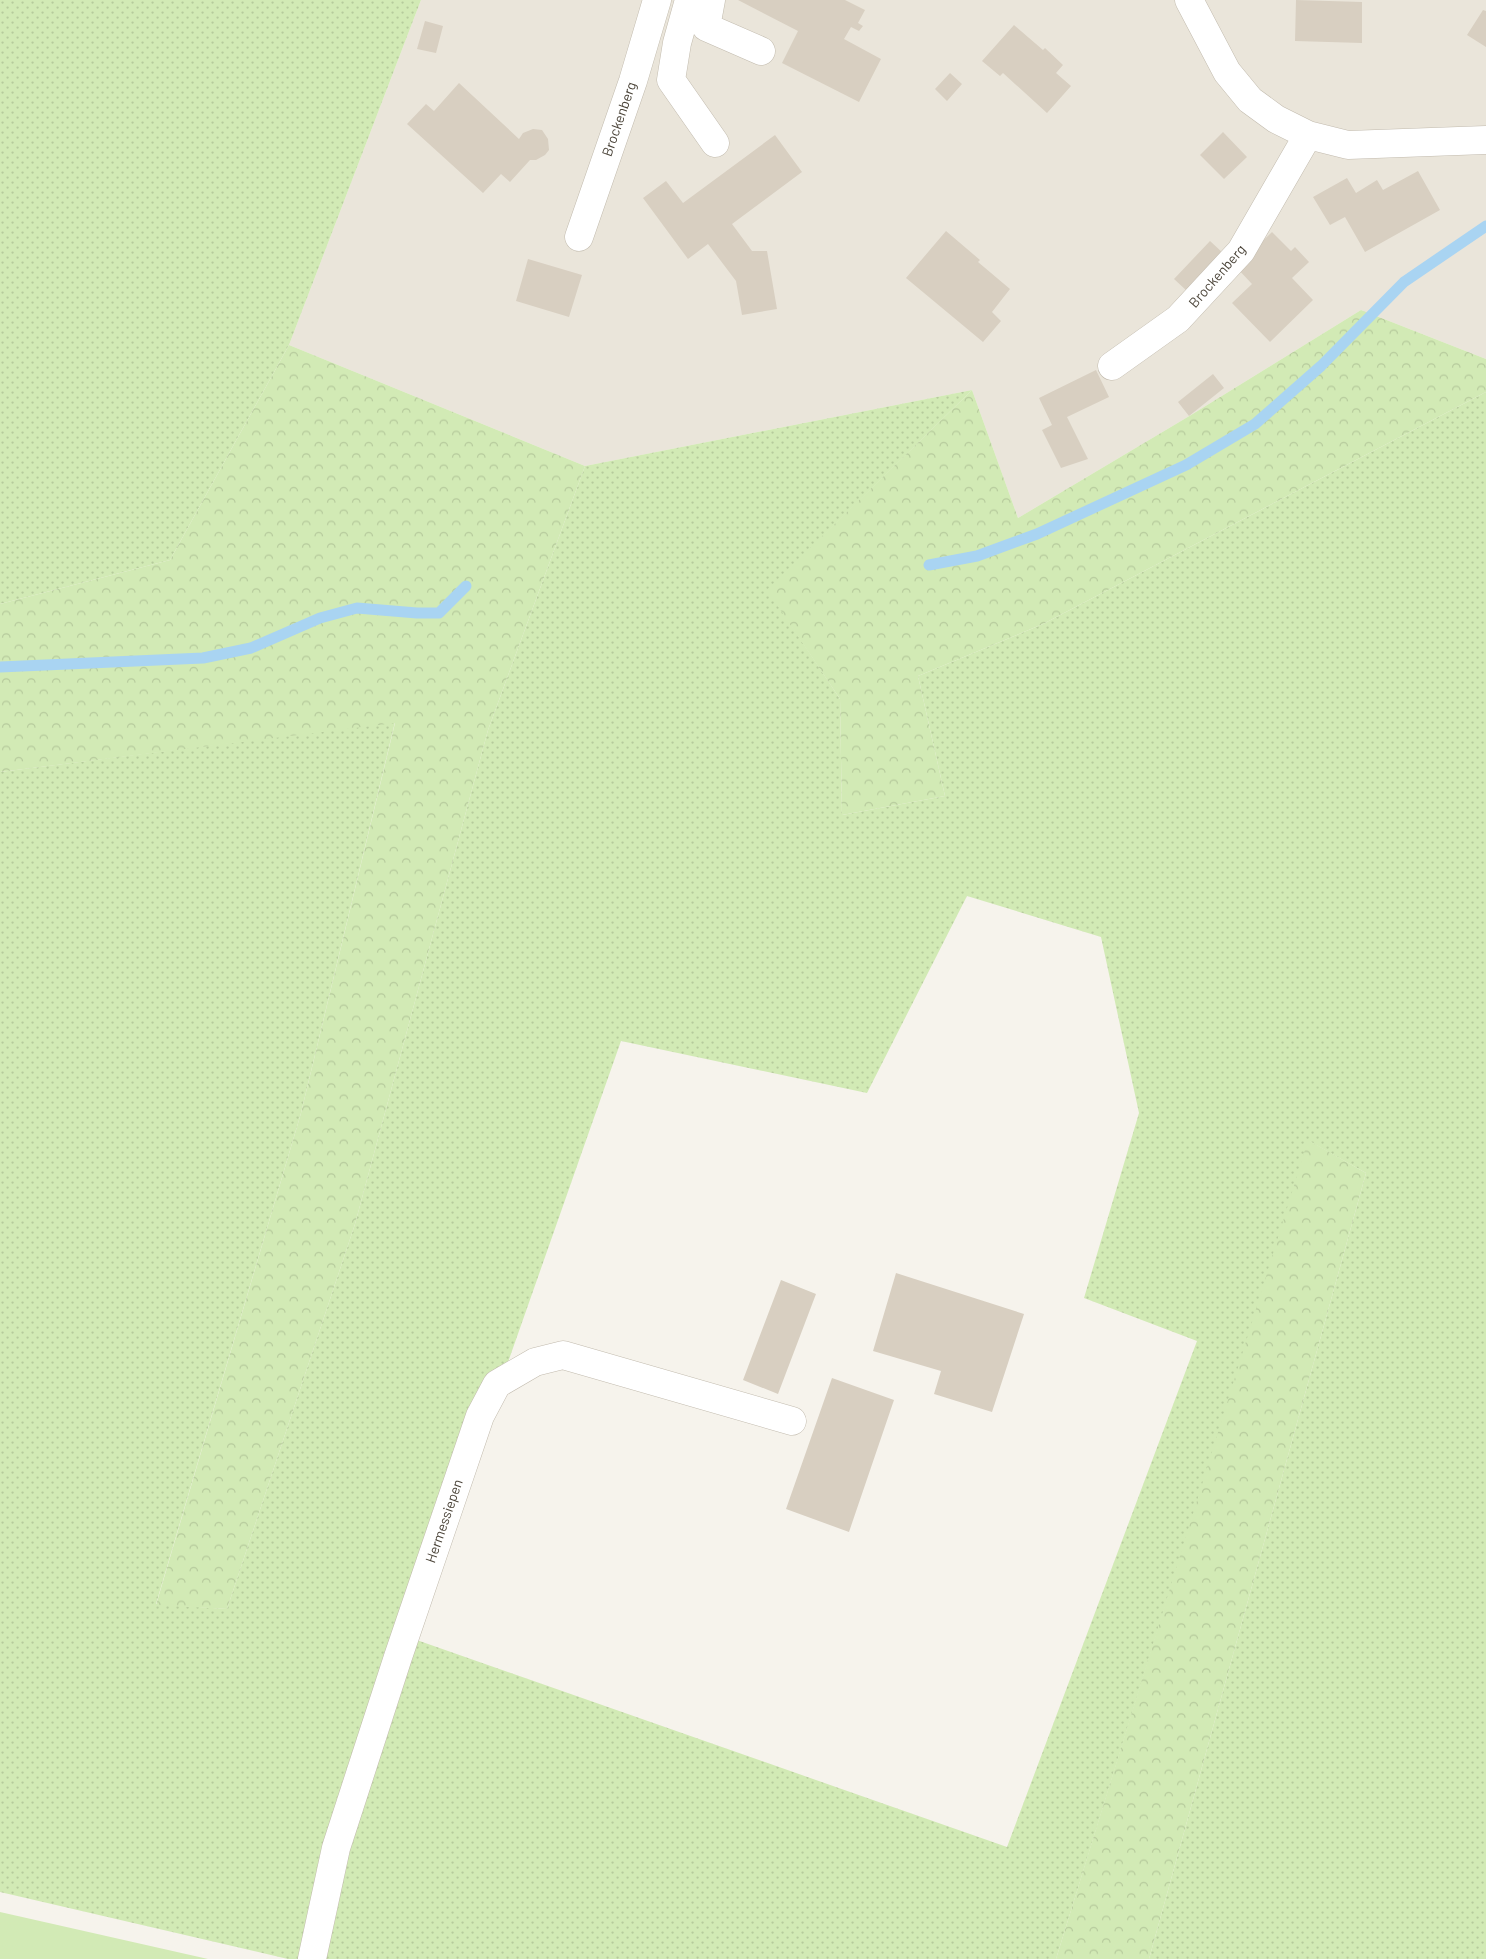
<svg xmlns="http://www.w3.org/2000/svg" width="1486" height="1959" font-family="Barlow,sans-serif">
	<defs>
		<pattern id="grass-dots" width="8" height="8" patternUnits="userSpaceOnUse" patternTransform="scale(1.25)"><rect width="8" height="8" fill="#d2eab5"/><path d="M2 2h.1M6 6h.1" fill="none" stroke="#b6ca9c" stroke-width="1.8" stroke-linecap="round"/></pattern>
		<pattern id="forest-crowns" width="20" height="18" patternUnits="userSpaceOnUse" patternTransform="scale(1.25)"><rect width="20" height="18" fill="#d2eab5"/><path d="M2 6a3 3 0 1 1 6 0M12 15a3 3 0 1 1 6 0" fill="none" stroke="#b6ca9c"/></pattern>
	</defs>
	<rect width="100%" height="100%" fill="#f6f3ec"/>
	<path fill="#eae5da" d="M421,0H1486V359L1361,310L1191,415L1018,518L972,390L585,466L289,345Z"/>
	<path fill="url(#grass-dots)" fill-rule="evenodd" d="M0,0H421L289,345L170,560L0,604Z
		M972,390L768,590L840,699L842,815L945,796L918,676L1043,624L1486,392V1959H1149L1366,1173L1309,1141L1056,1959H288L0,1892V772L395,722L301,1113L156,1604L227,1609L355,1224L488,730L585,466ZM967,896L1101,937L1139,1113L1084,1298L1197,1341L1007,1847L411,1638L621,1041L867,1093Z"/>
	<path fill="url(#forest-crowns)" d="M1361,310L1486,359V392L1043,624L918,676L945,796L842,815L840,699L767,590L972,390L1018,518L1191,415Z
		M289,345L585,466L488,730L355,1224L227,1609L156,1605L301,1113L395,723L0,772V604L170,560Z
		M1308,1140L1366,1173L1149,1959H1056Z"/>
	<path fill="#d2eab5" d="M0,1912L208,1959H0Z"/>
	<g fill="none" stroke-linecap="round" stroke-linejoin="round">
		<path stroke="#a9d4f2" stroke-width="11" d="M929,565L977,556L1037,534L1186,465L1255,424L1321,366L1404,282L1486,226
			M0,667L203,658L251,648L320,618L357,608L417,613H439L466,586"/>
	</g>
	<path fill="#d8cfc1" d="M738,0H845L865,10L858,23L863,26L859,31L851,27L844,39L881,59L859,102L782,63L798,31Z
		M1296,0L1362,2V43L1295,41Z
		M1483,10L1486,11V47L1467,35Z
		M425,21L443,26L436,53L417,49Z
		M1014,25L1043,50L1045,48L1063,65L1056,73L1071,86L1047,113L1003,73L1000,76L982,61Z
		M950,73L962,84L947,101L935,89Z
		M459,83L519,139L523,133L533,129L542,130L548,139L549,150L545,155L536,160H530L510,182L501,174L483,193L407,124L426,104L434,111Z
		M1223,132L1247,157L1224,179L1200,155Z
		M775,135L802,172L732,224L752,251H767L777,309L742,315L736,281L708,244L688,259L643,198L666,181L683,203Z
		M1418,171L1440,210L1365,252L1345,217L1330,225L1313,197L1347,178L1356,193L1377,180L1383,190Z
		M946,231L980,260L978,262L1010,289L992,312L1001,321L983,342L906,278Z
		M1272,232L1291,251L1295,247L1309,262L1292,278L1313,300L1270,342L1232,303L1252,284L1236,267Z
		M1210,241L1223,253L1187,291L1174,279Z
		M528,259L582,275L569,317L516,301Z
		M1096,370L1109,397L1067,417L1088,459L1061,468L1042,430L1052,425L1039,398Z
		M1213,374L1224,388L1189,416L1178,402Z
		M896,1273L1024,1314L992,1412L934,1394L941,1371L873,1351Z
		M781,1280L816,1294L778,1394L743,1380Z
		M832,1378L894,1400L849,1532L786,1509Z"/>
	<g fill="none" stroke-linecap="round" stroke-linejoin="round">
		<defs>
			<path id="minor" d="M689,0L677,43L671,80L715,143
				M711,0L706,27L761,51
				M1189,0L1227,72L1250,100L1276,119L1308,135L1348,145L1486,140
				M579,237L633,81L657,0
				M1112,366L1178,319L1241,251L1308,135
				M312,1959L336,1848L398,1657L480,1416L497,1384L535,1362L563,1355L792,1421"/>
		</defs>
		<use href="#minor" stroke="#c2bbae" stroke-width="29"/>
		<use href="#minor" stroke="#fff" stroke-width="28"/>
	</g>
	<g text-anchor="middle" stroke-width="4.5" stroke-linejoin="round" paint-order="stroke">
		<g font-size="14" fill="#4b4439" stroke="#fff">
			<text transform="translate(619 119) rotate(-71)" y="5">Brockenberg</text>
			<text transform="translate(1217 276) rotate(-49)" y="5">Brockenberg</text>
			<text transform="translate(444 1521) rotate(-71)" y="5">Hermessiepen</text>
		</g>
	</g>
</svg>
